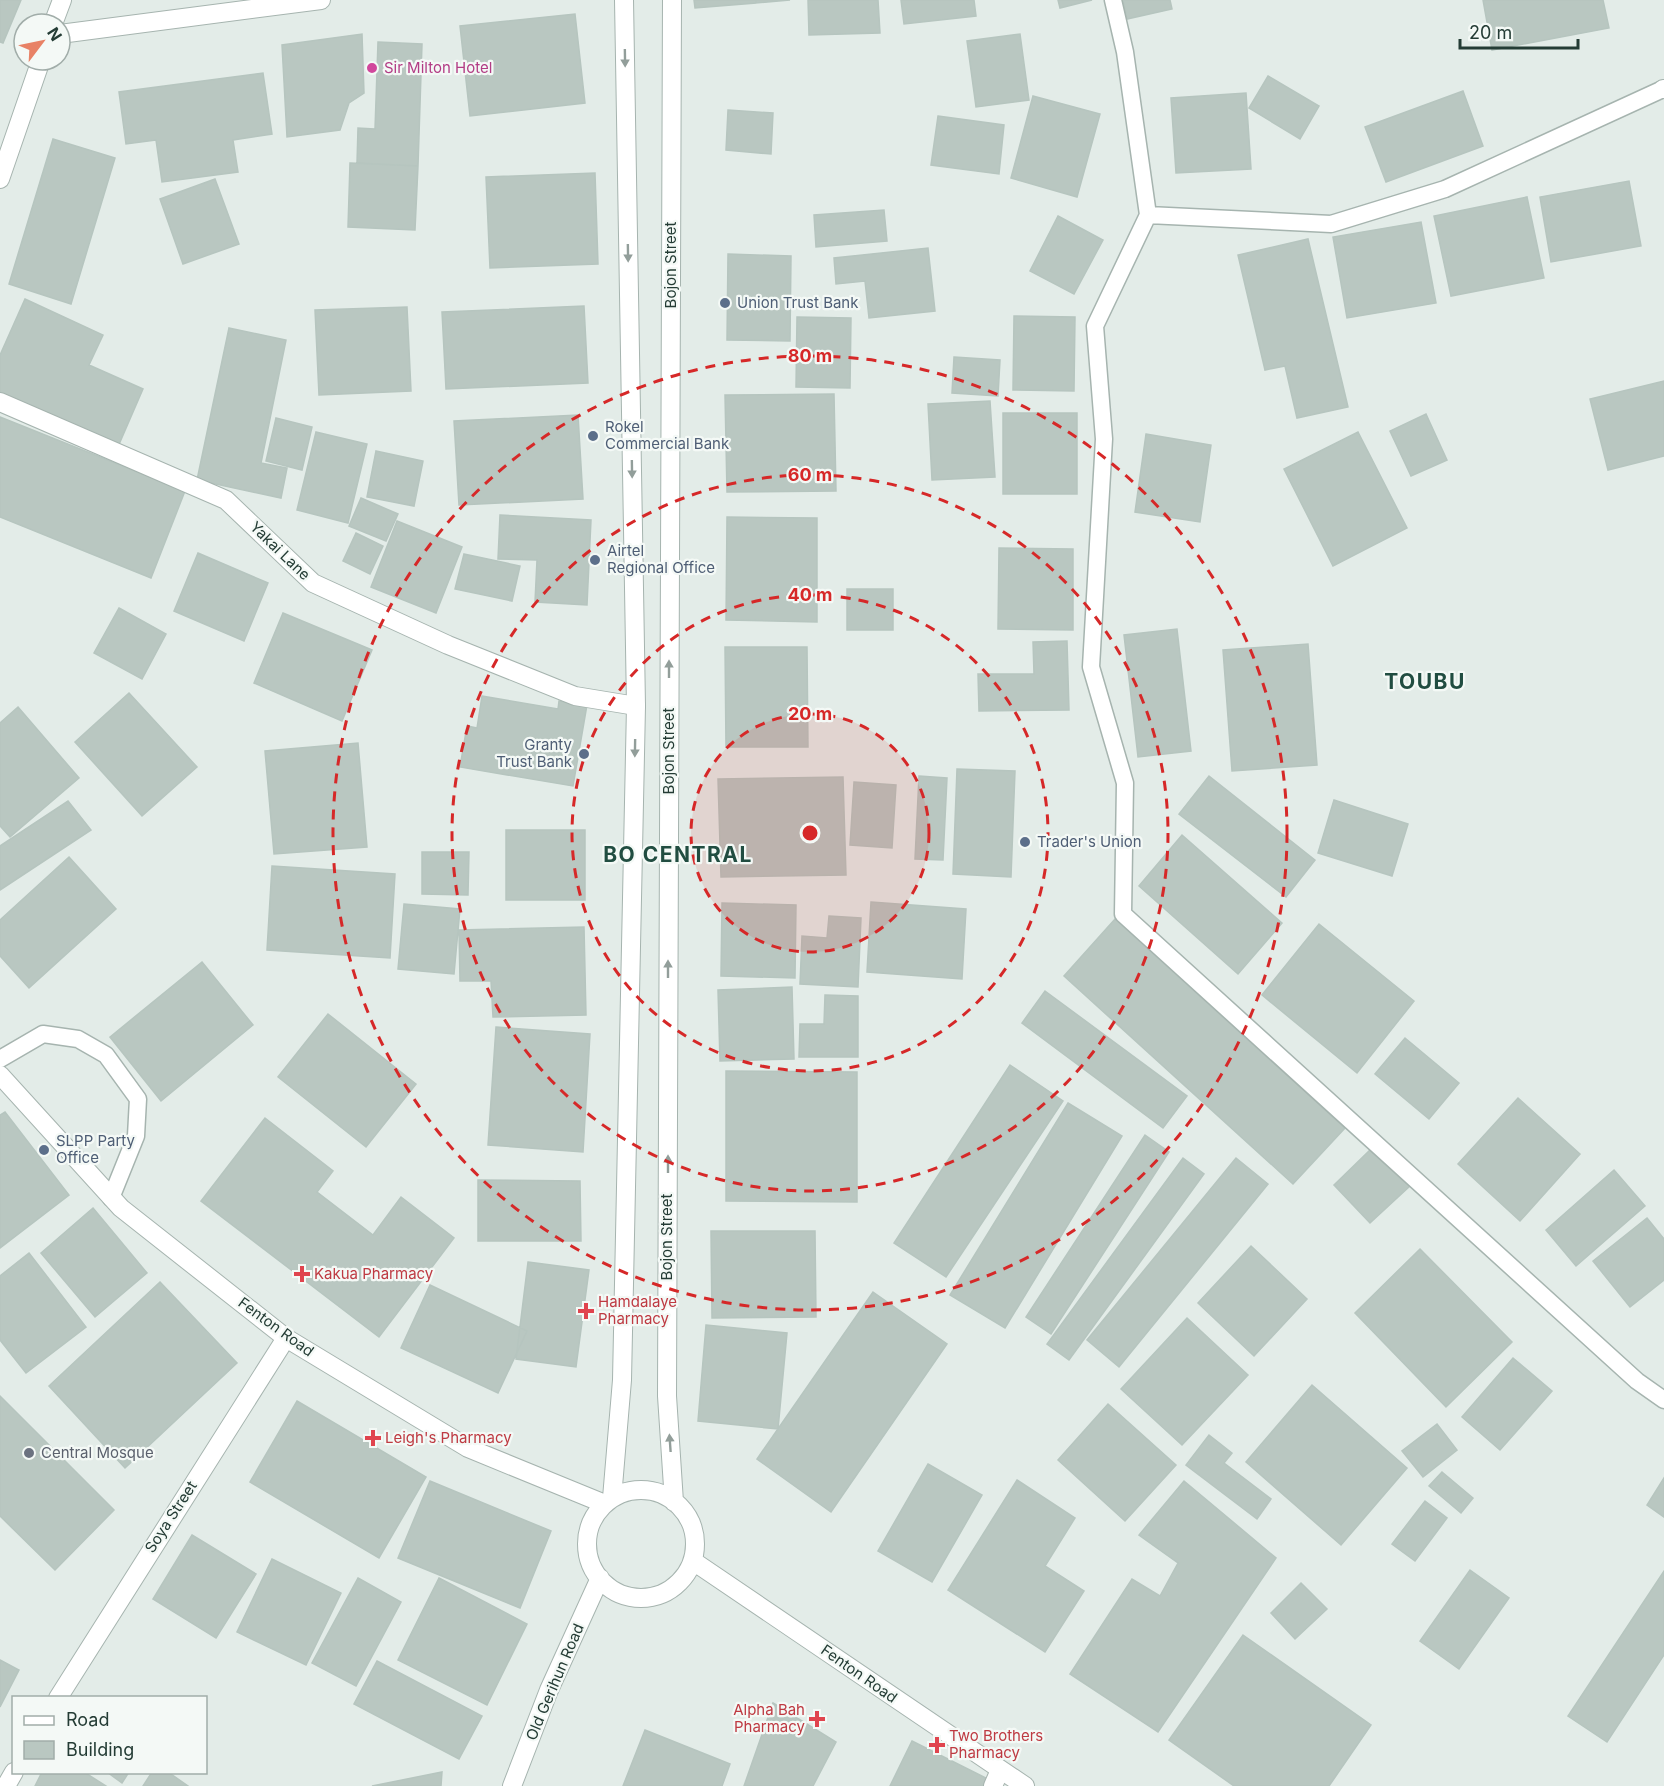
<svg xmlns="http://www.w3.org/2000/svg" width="1664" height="1786" font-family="Inter,sans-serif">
	<rect width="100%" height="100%" fill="#e3ece8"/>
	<path fill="#b9c7c1" stroke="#b6c5bf" stroke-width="1.5" d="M0,0H21L3,43L0,42Z
		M694,0H756V3L695,8Z
		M756,0H790L756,3Z
		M808,0H878L880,33L809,35Z
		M901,0H974L976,16L904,24Z
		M1058,0H1092L1060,8Z
		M1123,0H1170L1172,9L1127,19Z
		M1483,0H1603L1609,28L1492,50Z
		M575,14L585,103L470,116L460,26Z
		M362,34L364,93L349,103L340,130L287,137L282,45Z
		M1020,34L1029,100L976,107L967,41Z
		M378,42L422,44L418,166L357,163L358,128L375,129Z
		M263,73L272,134L233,140L238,172L162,182L156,140L126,144L119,92Z
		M1268,76L1319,106L1300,139L1249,108Z
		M1463,91L1483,146L1386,182L1365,127Z
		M1246,93L1251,169L1176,173L1171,98Z
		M1033,96L1100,114L1077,197L1011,178Z
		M728,110L773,113L771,154L726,150Z
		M938,116L1004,125L999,174L931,165Z
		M53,139L115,158L71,304L9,284Z
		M350,163L418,166L415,230L348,227Z
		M595,173L598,264L490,268L486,177Z
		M215,179L239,244L183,264L160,199Z
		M1629,181L1641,246L1551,262L1540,197Z
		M1527,197L1544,278L1451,296L1434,216Z
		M884,210L887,241L816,247L814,215Z
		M1058,216L1103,240L1074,294L1030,271Z
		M1421,222L1436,303L1347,318L1333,237Z
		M1308,239L1348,407L1297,418L1285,366L1265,370L1238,255Z
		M928,248L935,311L869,318L865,281L836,284L834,258Z
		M728,254L791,256L790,341L727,340Z
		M25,299L103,335L89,365L143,389L117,449L0,396V355Z
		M584,306L588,383L446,389L442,312Z
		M407,307L411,391L319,395L315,310Z
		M1014,316L1075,317L1074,391L1013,390Z
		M797,317L851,318L850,388L796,387Z
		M229,328L286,340L261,463L287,468L281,498L197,480Z
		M954,357L1000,360L998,396L952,393Z
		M1664,381V456L1608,470L1590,399Z
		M834,394L836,491L727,492L725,395Z
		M990,401L995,477L932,480L928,404Z
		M1003,413H1077V494H1003Z
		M1426,414L1447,460L1411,476L1390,431Z
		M578,415L583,499L459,505L454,421Z
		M0,417L185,491L151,578L0,517Z
		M276,418L312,427L302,470L266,461Z
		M316,432L367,444L348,523L297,510Z
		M1358,432L1407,528L1333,566L1284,469Z
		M1146,434L1211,445L1200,522L1135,512Z
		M376,451L423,461L414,506L367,497Z
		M361,498L398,514L386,541L349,526Z
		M500,515L591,520L587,605L535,602L537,560L498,559Z
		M727,517L817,518V622L726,620Z
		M397,521L462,547L436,613L371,587Z
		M356,533L383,546L370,574L343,561Z
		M999,548L1073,549V630L998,629Z
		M198,553L268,583L244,641L174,611Z
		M464,554L520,566L512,601L455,589Z
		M847,589H893V630H847Z
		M119,608L166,634L142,679L94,653Z
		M283,613L372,650L342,721L254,683Z
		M1177,629L1191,751L1138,757L1124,635Z
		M1067,641L1069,710L979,711L978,674H1034L1033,642Z
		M1308,644L1317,765L1232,771L1223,650Z
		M725,647H807L808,747H726Z
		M129,693L197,767L142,816L75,742Z
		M482,696L558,709L559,701L587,705L573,786L460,767L467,726L477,728Z
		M18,707L79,778L10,837L0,826V723Z
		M358,743L367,847L274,854L265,751Z
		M957,769L1015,771L1011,877L953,874Z
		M919,776L947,778L943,860L915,859Z
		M1209,776L1315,860L1286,897L1179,814Z
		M843,777L846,875L721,877L718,779Z
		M854,782L896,785L892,848L850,845Z
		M1334,800L1408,824L1392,876L1318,853Z
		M68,801L91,830L0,890V846Z
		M506,830H585V900H506Z
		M1182,835L1282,923L1238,974L1139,886Z
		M422,852H469L468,895L422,894Z
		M69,857L116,909L29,988L0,956V920Z
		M272,866L395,874L390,958L267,950Z
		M871,902L966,909L962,979L867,972Z
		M722,903L796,905L795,978L721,976Z
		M404,904L460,909L454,974L398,969Z
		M829,916L861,918L858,987L800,984L802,936L827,938Z
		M1115,919L1345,1128L1293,1184L1064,976Z
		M1319,924L1414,1001L1357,1073L1262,995Z
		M584,927L586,1015L493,1017L491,981H460L459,930Z
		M202,962L253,1025L161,1101L110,1037Z
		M792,987L794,1059L720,1061L718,990Z
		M1045,991L1187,1096L1163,1128L1022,1023Z
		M825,995L858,996V1057H799L800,1024H824Z
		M328,1014L416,1084L366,1147L278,1077Z
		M496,1027L590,1034L583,1152L488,1145Z
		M1405,1038L1459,1083L1429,1119L1375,1074Z
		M1010,1065L1063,1101L946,1277L894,1243Z
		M726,1071L857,1072V1202L726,1201Z
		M1518,1098L1580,1154L1520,1221L1458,1164Z
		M1068,1103L1122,1136L1005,1328L950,1295Z
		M5,1112L69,1195L0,1248V1115Z
		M265,1118L333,1171L317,1192L373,1235L401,1197L454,1238L379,1337L201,1201Z
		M1145,1135L1169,1152L1051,1334L1026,1317Z
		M1372,1148L1410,1186L1370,1223L1334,1185Z
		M1183,1158L1204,1174L1069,1360L1047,1344Z
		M1236,1158L1268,1184L1119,1367L1087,1340Z
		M1614,1170L1645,1206L1576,1266L1546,1230Z
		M478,1180L580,1181L581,1241H478Z
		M93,1208L147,1273L95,1317L41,1253Z
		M1647,1218L1664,1239V1280L1630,1307L1593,1261Z
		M711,1231H815L816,1317L712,1318Z
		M1251,1246L1307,1299L1254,1356L1198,1303Z
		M1420,1249L1512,1342L1446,1407L1355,1313Z
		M29,1253L86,1327L26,1373L0,1340V1276Z
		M528,1262L589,1270L576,1367L516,1359Z
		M160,1282L237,1363L125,1468L49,1386Z
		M430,1285L527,1331L498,1393L401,1348Z
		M873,1292L947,1344L831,1512L757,1459Z
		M1187,1318L1248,1375L1182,1445L1121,1389Z
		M706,1325L787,1333L778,1429L698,1421Z
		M1513,1358L1552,1391L1500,1450L1462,1417Z
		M1312,1385L1407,1468L1341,1545L1246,1462Z
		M0,1396L114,1510L55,1570L0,1516Z
		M297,1401L426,1477L379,1558L250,1482Z
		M1108,1404L1176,1465L1125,1521L1058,1460Z
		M1437,1424L1457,1450L1423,1477L1402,1451Z
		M1209,1435L1232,1453L1224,1463L1271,1499L1257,1519L1186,1465Z
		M928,1464L982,1495L932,1582L878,1551Z
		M1442,1472L1473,1498L1461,1513L1429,1486Z
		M1664,1478V1517L1647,1505Z
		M1017,1480L1075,1518L1045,1566L1084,1591L1045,1652L948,1590Z
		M430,1481L551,1531L520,1608L398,1558Z
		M1184,1481L1276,1558L1158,1732L1070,1674L1132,1579L1160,1596L1178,1563L1139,1535Z
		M1425,1501L1447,1518L1415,1561L1392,1544Z
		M192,1535L256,1574L216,1638L153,1599Z
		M272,1559L341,1593L306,1665L237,1632Z
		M1470,1570L1509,1598L1459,1669L1420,1641Z
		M1664,1571V1655L1607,1742L1568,1716Z
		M358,1578L401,1602L356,1686L312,1663Z
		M439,1578L527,1624L487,1705L398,1660Z
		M1301,1583L1327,1609L1295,1639L1271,1613Z
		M1243,1635L1371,1725L1329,1786H1234L1169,1740Z
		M0,1660L19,1670L0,1707Z
		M377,1661L482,1716L459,1759L354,1704Z
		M773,1703L836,1742L813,1786H744Z
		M645,1730L730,1764L722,1786H623Z
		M912,1741L988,1779L984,1786H890Z
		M42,1772H84L106,1786H35Z
		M107,1772H129L122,1783Z
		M152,1772H168L188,1786H143Z
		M442,1772L441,1786H372Z"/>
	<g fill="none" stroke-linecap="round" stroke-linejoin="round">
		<defs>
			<path id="service" d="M1113,0L1125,52L1148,215L1095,326L1104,439L1091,667L1125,783L1123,914L1637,1381L1664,1400
				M1148,215L1331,224L1445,189L1663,89
				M0,1059L43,1034L78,1039L106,1055L138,1099L136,1136L111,1198"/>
			<path id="minor" d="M1663,89H1664
				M0,402L226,500L313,583L448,645L575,696L636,706
				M58,1698L286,1338
				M6,1786L14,1772
				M993,1786L1000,1770"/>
			<path id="tertiary" d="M672,0L667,1396L674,1502
				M53,24L62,0
				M60,34L321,0
				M0,179L41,60
				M0,1075L121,1208L286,1338L468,1448L605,1504
				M587 1544a54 54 0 1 1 108 0a54 54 0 1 1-108 0Z
				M612,1498L622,1380L636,706L624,0
				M693,1561L1025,1786
				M512,1786L549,1690L600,1578"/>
		</defs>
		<use href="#service" stroke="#a6b4af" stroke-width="19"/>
		<use href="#minor" stroke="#a6b4af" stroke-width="20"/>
		<use href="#tertiary" stroke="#a6b4af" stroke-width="20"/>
		<use href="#service" stroke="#fff" stroke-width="16"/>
		<use href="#minor" stroke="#fff" stroke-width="18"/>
		<use href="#tertiary" stroke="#fff" stroke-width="18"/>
	</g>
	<defs><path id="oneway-solid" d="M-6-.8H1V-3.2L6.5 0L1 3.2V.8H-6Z" transform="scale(1.5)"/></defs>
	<g fill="#929e9a">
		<use href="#oneway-solid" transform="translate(625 58) rotate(89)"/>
		<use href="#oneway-solid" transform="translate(628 253) rotate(89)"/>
		<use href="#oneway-solid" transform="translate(632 469) rotate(89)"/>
		<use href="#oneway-solid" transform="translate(669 669) rotate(-90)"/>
		<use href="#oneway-solid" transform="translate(635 748) rotate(91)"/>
		<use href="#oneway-solid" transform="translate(668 969) rotate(-90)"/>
		<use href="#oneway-solid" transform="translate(668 1164) rotate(-90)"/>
		<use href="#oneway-solid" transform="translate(670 1443) rotate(-94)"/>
	</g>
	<circle cx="810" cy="833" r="119" fill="#d62828" fill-opacity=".12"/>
	<g fill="none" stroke="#d62828" stroke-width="3" stroke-dasharray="10 8">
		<circle cx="810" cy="833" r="119"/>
		<circle cx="810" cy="833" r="238"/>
		<circle cx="810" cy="833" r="358"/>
		<circle cx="810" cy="833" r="477"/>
	</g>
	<circle fill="#d1479c" stroke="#f4f9f6" stroke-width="2" cx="372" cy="68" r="6"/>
	<g fill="#5c6f8a" stroke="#f4f9f6" stroke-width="2">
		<circle cx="725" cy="303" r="6"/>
		<circle cx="593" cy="436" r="6"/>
		<circle cx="595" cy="560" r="6"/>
		<circle cx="584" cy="754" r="6"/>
		<circle cx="1025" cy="842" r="6"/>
		<circle cx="44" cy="1150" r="6"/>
	</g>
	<g fill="#e0444e" stroke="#f4f9f6" stroke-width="2">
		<path d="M299 1265h6v6h6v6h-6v6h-6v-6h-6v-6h6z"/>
		<path d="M583 1302h6v6h6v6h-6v6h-6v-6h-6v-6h6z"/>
		<path d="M370 1429h6v6h6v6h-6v6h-6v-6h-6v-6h6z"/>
		<path d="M814 1710h6v6h6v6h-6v6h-6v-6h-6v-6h6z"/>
		<path d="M934 1736h6v6h6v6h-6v6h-6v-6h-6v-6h6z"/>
	</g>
	<circle fill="#6b7280" stroke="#f4f9f6" stroke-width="2" cx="29" cy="1453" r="6"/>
	<g text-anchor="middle" stroke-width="4.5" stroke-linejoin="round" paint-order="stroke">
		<g font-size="15" fill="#b23c85" stroke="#f4f9f6" text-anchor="start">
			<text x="384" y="73">Sir Milton Hotel</text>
		</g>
		<g font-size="15" fill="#243c35" stroke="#f4f9f6">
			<text transform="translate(671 265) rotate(-90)" y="5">Bojon Street</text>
			<text transform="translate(280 551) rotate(44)" y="5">Yakai Lane</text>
			<text transform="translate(669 751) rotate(-90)" y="5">Bojon Street</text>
			<text transform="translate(667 1237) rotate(-90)" y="5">Bojon Street</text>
			<text transform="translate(276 1327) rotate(36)" y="5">Fenton Road</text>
			<text transform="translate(171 1517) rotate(-57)" y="5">Soya Street</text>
			<text transform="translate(859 1674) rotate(35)" y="5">Fenton Road</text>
			<text transform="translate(555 1682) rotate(-67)" y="5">Old Gerihun Road</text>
		</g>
		<g font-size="15" fill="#4e5e75" stroke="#f4f9f6" text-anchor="start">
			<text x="737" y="308">Union Trust Bank</text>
			<text x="605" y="432">Rokel<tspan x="605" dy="17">Commercial Bank</tspan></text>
			<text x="607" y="556">Airtel<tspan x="607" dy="17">Regional Office</tspan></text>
			<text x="572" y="750" text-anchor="end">Granty<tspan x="572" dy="17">Trust Bank</tspan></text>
			<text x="1037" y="847">Trader's Union</text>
			<text x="56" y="1146">SLPP Party<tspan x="56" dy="17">Office</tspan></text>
		</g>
		<g font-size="15" fill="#be3a42" stroke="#f4f9f6" text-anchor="start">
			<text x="314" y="1279">Kakua Pharmacy</text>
			<text x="598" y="1307">Hamdalaye<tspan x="598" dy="17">Pharmacy</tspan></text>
			<text x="385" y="1443">Leigh's Pharmacy</text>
			<text x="805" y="1715" text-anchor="end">Alpha Bah<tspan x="805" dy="17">Pharmacy</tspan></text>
			<text x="949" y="1741">Two Brothers<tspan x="949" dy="17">Pharmacy</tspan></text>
		</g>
		<g font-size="15" fill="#5b616d" stroke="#f4f9f6" text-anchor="start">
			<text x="41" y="1458">Central Mosque</text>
		</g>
		<g font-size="21" font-weight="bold" letter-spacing="1.5" fill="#214d41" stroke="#f4f9f6">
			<text x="1425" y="689">TOUBU</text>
			<text x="678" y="862">BO CENTRAL</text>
		</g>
	</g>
	<circle cx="810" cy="833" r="9" fill="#d62828" stroke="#f4f9f6" stroke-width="3"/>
	<g font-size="18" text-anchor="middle" font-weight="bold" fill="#d62828" stroke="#f4f9f6" stroke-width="4.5" stroke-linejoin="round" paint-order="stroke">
		<text x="810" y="362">80 m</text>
		<text x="810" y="481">60 m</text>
		<text x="810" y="601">40 m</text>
		<text x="810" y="720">20 m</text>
	</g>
	<rect x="12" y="1696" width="195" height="78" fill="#f4f9f6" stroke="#a1ada9" stroke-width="1.5"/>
	<rect x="24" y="1716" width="30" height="9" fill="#ffffff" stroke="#a1ada9" stroke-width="1.5"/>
	<text x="66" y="1726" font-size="18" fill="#243c35">Road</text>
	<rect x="24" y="1741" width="30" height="18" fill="#b9c7c1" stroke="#a1ada9" stroke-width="1.5"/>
	<text x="66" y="1756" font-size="18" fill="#243c35">Building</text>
	<g transform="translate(42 42) rotate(58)"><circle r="28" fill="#f4f9f6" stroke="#a1ada9" stroke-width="1.5"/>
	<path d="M0-4.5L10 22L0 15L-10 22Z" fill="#e88266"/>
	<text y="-9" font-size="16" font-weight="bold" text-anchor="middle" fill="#243c35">N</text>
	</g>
	<path d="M1460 39v9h118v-9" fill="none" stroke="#243c35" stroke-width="3"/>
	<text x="1469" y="39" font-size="18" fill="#243c35" stroke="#f4f9f6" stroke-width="4.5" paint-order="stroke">20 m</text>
</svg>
